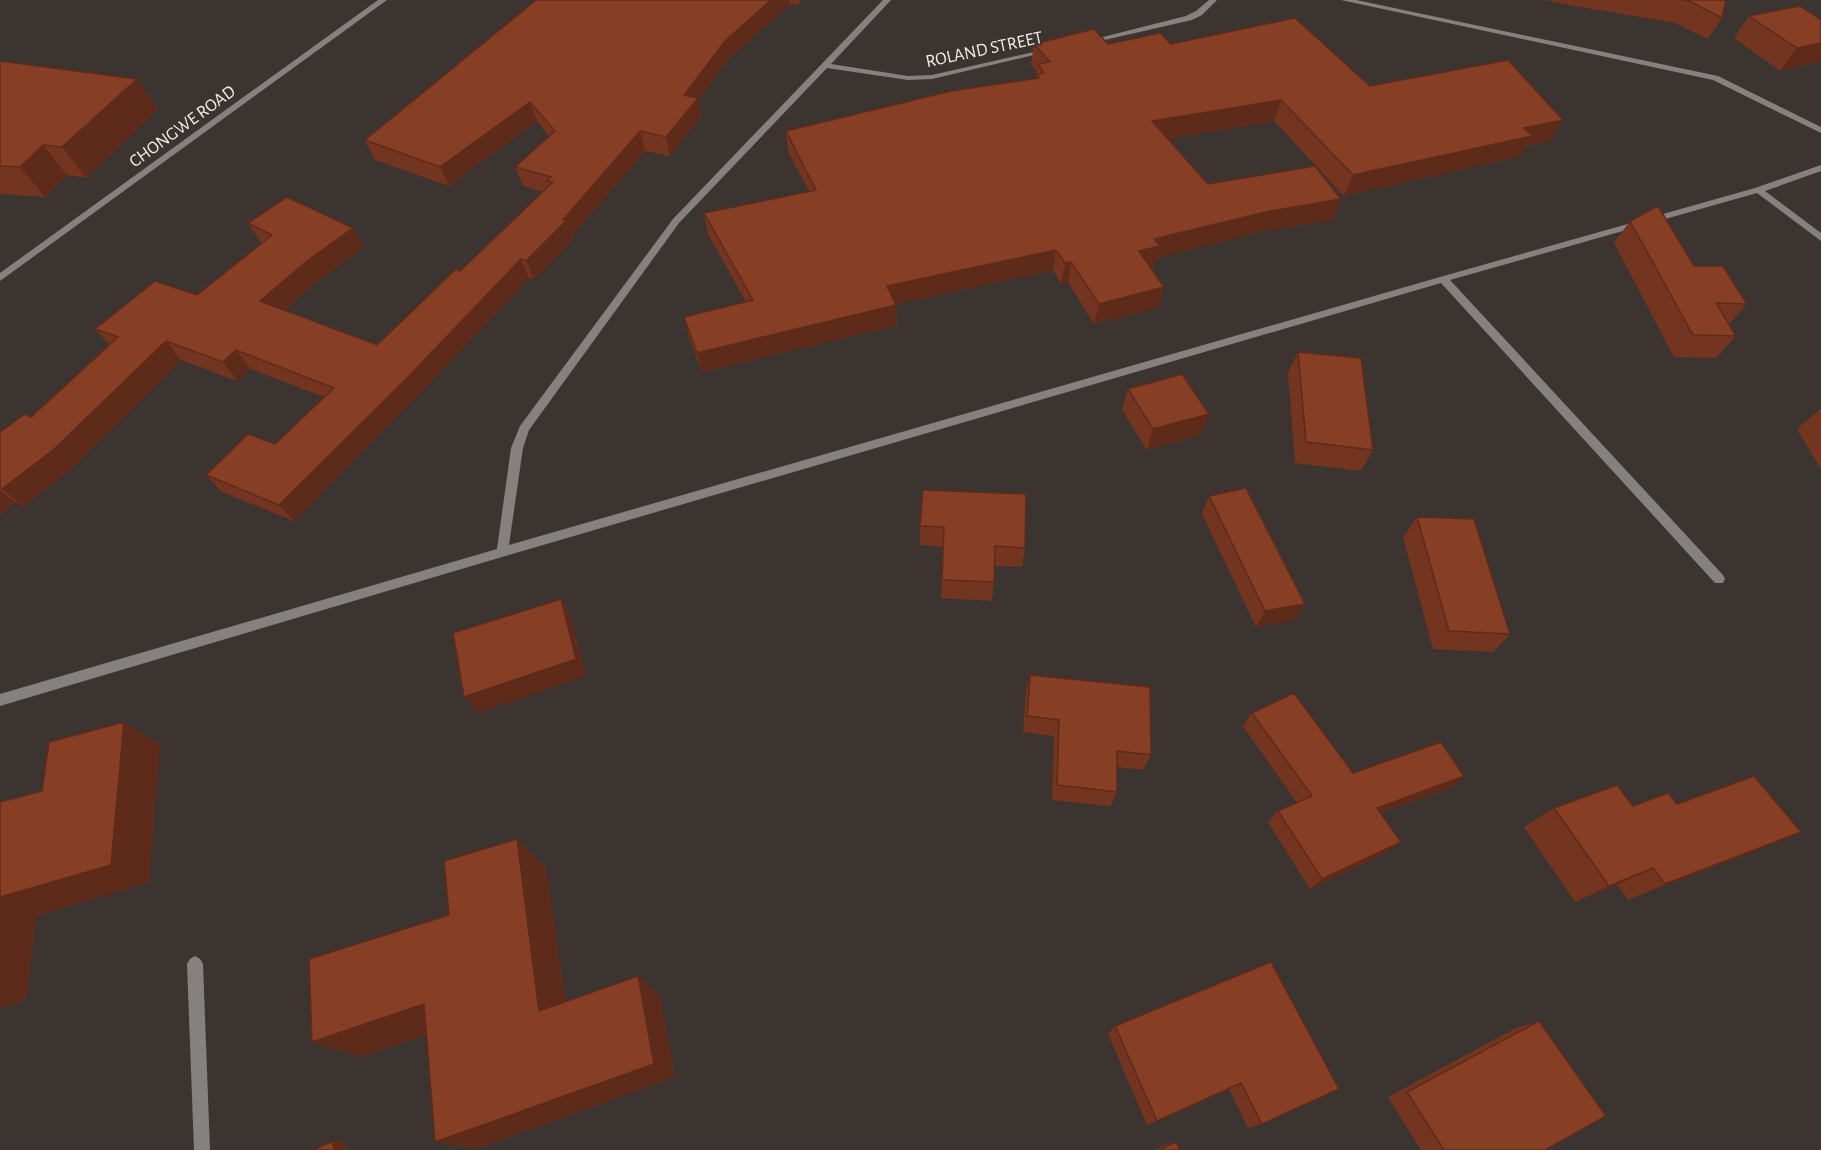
<svg xmlns="http://www.w3.org/2000/svg" width="1821" height="1150" font-family="'Alegreya Sans',sans-serif">
	<rect width="100%" height="100%" fill="#3c3431"/>
	<g fill="none" stroke-linecap="round" stroke-linejoin="round">
		<path fill="#85817f" fill-rule="evenodd" d="M195,956L200,959L203,964L210,1150H194L187,964L190,959Z"/>
		<path fill="#85817f" fill-rule="evenodd" d="M378,0H387L0,281V273Z
			M883,0H891L831,64L908,76L932,75L1047,49L1051,51L932,79L908,80L827,68L679,223L529,430L523,448L509,545L1440,277L1755,188L1821,165V171L1765,191L1821,233V241L1757,193L1450,280L1723,575L1725,579L1723,583H1715L1441,283L502,557L0,706V694L497,549L511,448L520,426L673,219Z
			M1209,0H1217L1202,15L1192,20L1087,44L1083,42L1186,16L1196,11Z
			M1341,0H1356L1718,76L1821,127V133L1713,80Z"/>
	</g>
	<path fill="#733520" d="M536,0H801L798,5L790,4L728,60L698,100L701,117L670,156L645,151L572,236L573,240L534,279L529,278L417,396L294,521L222,492L206,475L275,444L324,397L251,369L237,381L181,360L73,467L23,507L15,502L0,516V432L31,417L109,344L95,329L197,295L262,243L261,242L248,223L364,247L319,280L285,310L377,345L460,271L543,192L523,186L515,167L549,136L537,121L449,186L375,160L365,140Z
		M1544,0H1726L1722,18L1708,39L1675,23L1586,8Z
		M1749,16L1821,20V61L1780,71L1734,38Z
		M1034,44H1171L1370,86L1563,120L1550,141L1526,146L1520,156L1344,196L1274,121L1168,139L1208,184L1341,199L1332,220L1263,231L1157,258L1154,267L1150,268L1159,307L1094,324L1068,282L1061,284L1053,270L896,304L897,325L702,372L689,337L684,317L746,302L708,234L704,213L809,191L788,152L786,131L1036,78L1037,71L1031,65Z
		M0,61L137,79L158,109L86,178L67,175L45,197L0,194Z
		M1630,221L1694,266L1747,304L1729,324L1736,336L1716,358L1674,357L1614,243Z
		M1298,352L1373,450L1361,471L1295,463L1288,373Z
		M1128,389L1201,435L1147,450L1122,410Z
		M1821,408V469L1797,429Z
		M923,490L1025,548L1022,567L994,566V582L992,601L941,598L943,547L920,545V526Z
		M1209,496L1305,604L1295,620L1256,627L1202,514Z
		M1417,517L1510,634L1493,652L1433,649L1403,537Z
		M1030,675L1151,755L1143,770L1117,767V792L1110,806L1052,800L1054,736L1023,732L1026,691Z
		M1252,713L1353,773L1464,776L1450,788L1380,813L1387,852L1310,889L1268,822L1278,811L1297,803L1243,726Z
		M1677,804L1758,850L1628,900L1617,885L1575,902L1524,827L1554,808Z
		M1271,962L1262,1124L1248,1128L1229,1089L1147,1125L1108,1034L1115,1026Z
		M1539,1021L1545,1150H1421L1388,1097L1516,1028Z
		M1176,1142L1180,1150H1155L1165,1145Z"/>
	<path fill="#5e2b1a" d="M771,0H790V4L728,60L698,100L701,117L670,156L666,137L684,95L725,41Z
		M1821,43V61L1780,71L1797,48Z
		M137,79L158,109L86,178L62,147Z
		M1281,100L1274,121L1148,142L1152,121Z
		M530,102L537,121L449,186L440,167Z
		M1563,120L1550,141L1526,146L1520,156L1344,196L1353,175L1524,128Z
		M640,131L645,151L572,236L573,240L534,279L526,261Z
		M43,145L67,175L45,197L20,167Z
		M1341,199L1332,220L1263,231L1157,258L1154,267L1134,272L1139,251L1154,239L1270,211Z
		M353,228L364,247L319,280L274,319L260,301L307,261Z
		M1056,250L1053,270L887,306V286Z
		M521,259L529,278L417,396L294,521L279,505Z
		M1071,262L1068,282L1061,284L1065,263Z
		M1164,287L1159,307L1094,324L1099,304Z
		M896,305L897,325L702,372L697,353Z
		M166,341L181,360L73,467L23,507L2,489Z
		M236,350L251,369L237,381L223,362Z
		M1209,414L1201,435L1147,450L1153,429Z
		M0,490L15,502L0,516Z
		M561,599L571,617L586,676L478,713L464,697Z
		M1305,604L1295,620L1256,627L1265,611Z
		M124,722L160,745L149,882L37,916L26,1000L0,1008V897Z
		M1464,776L1450,788L1364,819L1377,808Z
		M1801,832L1758,850L1628,900L1665,884Z
		M517,839L546,868L570,1028L539,1011Z
		M1401,842L1387,852L1310,889L1322,879Z
		M1653,868L1617,885L1575,902L1609,886Z
		M638,976L660,996L675,1077L476,1149L435,1142Z
		M424,1004L464,1022L361,1057L312,1042Z
		M333,1141L345,1143L346,1150H334Z"/>
	<path fill="#863e25" stroke="#5e2b1a" stroke-width="1.5" d="M536,0H771L725,41L684,95L698,98L666,137L640,131L563,220L566,221L526,261L521,259L407,378L279,505L206,475L248,434L275,444L334,388L236,350L223,362L166,341L53,450L2,489L0,488V432L25,414L31,417L118,337L95,329L155,281L197,295L272,235L248,223L287,197L353,228L307,261L260,301L377,345L456,269L460,271L553,182L547,181L551,177L515,167L555,131L530,102L440,167L365,140Z
		M1681,0H1726L1722,18L1689,1Z
		M1800,6L1821,20V43L1797,48L1749,16Z
		M1295,18L1370,86L1508,60L1563,120L1524,128L1532,136L1353,175L1281,100L1152,121L1208,184L1315,166L1341,199L1270,211L1154,239L1160,246L1139,251L1164,287L1099,304L1071,262L1065,263L1056,250L887,286L896,305L697,353L684,317L753,300L704,213L816,190L786,131L951,91L1039,78L1037,75L1044,73L1038,64L1050,62L1034,44L1094,29L1108,44L1160,33L1171,44Z
		M0,61L137,79L62,147L43,145L20,167L0,166Z
		M1658,206L1694,266H1723L1747,304L1716,303L1736,336L1693,335L1630,221Z
		M1298,352L1361,358L1373,450L1306,442Z
		M1182,374L1209,414L1153,429L1128,389Z
		M1246,488L1305,604L1265,611L1209,496Z
		M923,490L1026,494L1025,548L995,546L994,582L942,580L944,527L920,526Z
		M1417,517L1474,519L1510,634L1449,631Z
		M561,599L576,659L464,697L453,633Z
		M1030,675L1150,687L1151,755L1117,751V792L1057,785L1059,720L1027,716Z
		M1294,693L1353,773L1441,742L1464,776L1377,808L1401,842L1322,879L1278,811L1312,796L1252,713Z
		M124,722L111,865L0,897V802L42,791L49,742Z
		M1754,776L1801,832L1665,884L1653,868L1609,886L1554,808L1617,785L1633,806L1668,793L1677,804Z
		M517,839L539,1011L638,976L654,1064L435,1142L424,1004L312,1042L309,959L449,915L444,861Z
		M1271,962L1339,1089L1262,1124L1241,1083L1157,1121L1115,1026Z
		M1539,1021L1606,1116L1545,1150H1444L1407,1092Z
		M333,1141L334,1150H313Z
		M1176,1142L1180,1150H1159Z"/>
	<g text-anchor="middle" stroke-width="4.5" stroke-linejoin="round" paint-order="stroke">
		<g font-size="18" fill="#f1ebe9" stroke="#3c3431">
			<text transform="translate(984 49) rotate(-12)" y="6">ROLAND STREET</text>
			<text transform="translate(182 126) rotate(-36)" y="6">CHONGWE ROAD</text>
		</g>
	</g>
</svg>
